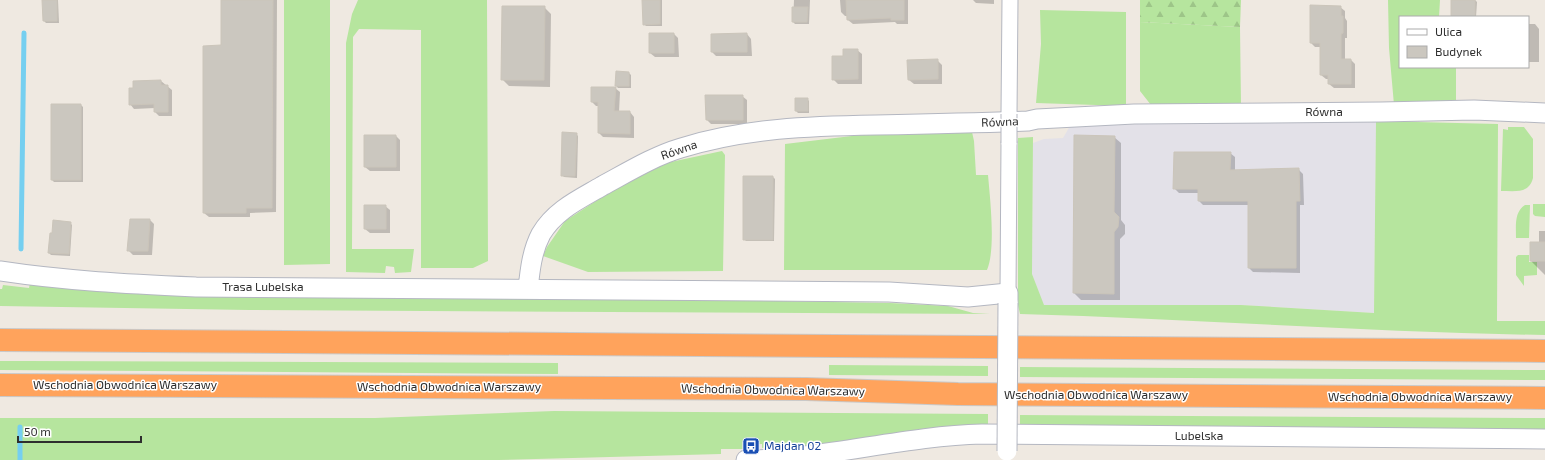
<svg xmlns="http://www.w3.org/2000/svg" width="1545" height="460" font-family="'Exo 2',sans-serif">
	<defs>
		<pattern id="forest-firs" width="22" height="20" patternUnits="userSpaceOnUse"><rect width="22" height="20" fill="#b6e59e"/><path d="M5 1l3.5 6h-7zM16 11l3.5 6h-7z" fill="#9dc588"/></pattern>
	</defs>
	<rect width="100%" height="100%" fill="#efe9e1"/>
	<path fill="#e3e1e8" d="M1240,121H1376L1374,313L1241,305L1044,306L1032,274L1033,143L1044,139L1063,138L1070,126Z"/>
	<path fill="#b6e59e" d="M284,0H330V264L284,265Z
		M358,0H487L488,261L473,268H421V30L359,29L353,37L352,249H414L411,272L395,273L394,267L386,266L385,273L346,272V43L352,14Z
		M1388,0H1440L1439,17H1400V67H1456V104L1394,105L1389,48Z
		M1040,10L1126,12V106L1036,103L1041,44Z
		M1140,22L1240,27L1241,106L1151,105L1140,91Z
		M1376,121L1498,124L1497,321H1545V335C1370,332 1195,319 1020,314L1018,305V138L1033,137L1032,274L1044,305H1241L1374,313Z
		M1508,127H1524L1533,139V178C1529,194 1515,191 1501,191L1503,129L1508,130Z
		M885,132H972L974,141L976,175H988C990,198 996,249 987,270H784L785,144Z
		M722,151L725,155L723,271L588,272L543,256L547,247L565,221L616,188L666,163Z
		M1533,204H1545V217L1535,216L1533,214Z
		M1525,205H1530L1529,238H1516C1516,226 1514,212 1525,205Z
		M1518,255H1529V262H1537V275L1524,276V286L1516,275V257Z
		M30,283L562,297L890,303L948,306L973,313L990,314L249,310L0,306V289H2L3,285L29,288Z
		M0,361H25L558,363V374L0,370Z
		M829,365L988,366V376L829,375Z
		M1020,367L1545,370V380L1020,377Z
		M554,411L988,414V425L921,429L806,449L805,444L762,448V444L747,445L746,449H721V454L498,460H0V418H375Z
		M1020,415L1545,418V431L1020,427Z"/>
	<path fill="url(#forest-firs)" d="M1140,0H1241L1240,27L1140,22Z"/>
	<path fill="#0003" d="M43,0H58L59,23H46L44,21Z
		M222,0H277L276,212L250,213V217H209L204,213L222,46Z
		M643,0H662V26H646L644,24Z
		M794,0H827H810L809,24H795L793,22Z
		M840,0H908V24H897L895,22L853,24L848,20V16H845L841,12Z
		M973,0H994V4L976,3Z
		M1452,0H1475L1477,2L1476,17H1452Z
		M544,7L551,14L550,87L509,86L502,79Z
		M1340,7L1345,11V18L1347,21V38H1345V60H1351L1355,64V88H1334L1329,84V79H1326L1321,75V47H1315L1311,43Z
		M1528,24H1535L1539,29V62H1528Z
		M674,34L678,38L679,57H655L650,53Z
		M747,34L751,39L752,56H716L712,52Z
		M857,50L862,54V84H838L833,79L844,57Z
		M937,60L942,65V84H914L909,80Z
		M629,73L631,75V88H615L620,92L619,112H630L634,117V138L603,137L599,133V106H596L592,102V88H618L616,86Z
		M161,81L172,90V116H159L155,112V108L134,109L130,104L134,89Z
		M742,96L747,100V124H711L707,120Z
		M807,99L809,101V113H798L796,111Z
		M81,105L83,107V182H54L52,180Z
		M576,134L578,136L577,178L564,177L562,175Z
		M396,136L400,140V171H370L365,167Z
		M1114,137L1121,143V220L1125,225V234L1120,239V300H1081L1074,293Z
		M1230,153L1235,157V171L1298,169L1303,174L1304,205H1300V273L1253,272L1249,268V205H1203L1199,201V193H1179L1174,188Z
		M773,177L775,179L774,241H746L744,239Z
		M385,206L390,210V233H370L365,229Z
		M150,220L154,224L152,255H133L128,250Z
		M70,223L72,225L70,256L51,255L49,253Z
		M1539,231H1545V275L1531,261L1539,243Z"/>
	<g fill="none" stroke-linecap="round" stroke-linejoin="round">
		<path stroke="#75cff0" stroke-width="5" d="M21,249L24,33
			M20,427V460"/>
	</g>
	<path fill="#cbc7bf" stroke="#cbc5ba" d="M42,0H57V21H43Z
		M221,0H273L272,208H246V213H203V46L221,45Z
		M642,0H660V24L643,25Z
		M846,0H904V20H891V18L847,20Z
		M1451,0H1475V17H1451Z
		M1310,5L1341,6V16H1343V33L1341,34V59H1351V84H1328V75H1320V43H1310Z
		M502,6H545L544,80H501Z
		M792,7H808L807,22H792Z
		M649,33H674V53H649Z
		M747,33V52H711V34Z
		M843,49H858V79L832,80V56H843Z
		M938,59V79L908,80L907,60Z
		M616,71L629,72V86H615Z
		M161,80V85H168V112H154V104L129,105V88H133V81Z
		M591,87H616L614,111H630V134L598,133V102H591Z
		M705,95H743V120H706Z
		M795,98H808V111H795Z
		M51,104H81V180H51Z
		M562,132L577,133L575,176H561Z
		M364,135H396V167H364Z
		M1074,135L1115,136L1114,212L1119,217L1118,227L1114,232V294L1073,293Z
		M1174,152H1231L1230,170L1299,168L1300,201H1296V268H1248V201H1198V189H1173Z
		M743,176H773V240H743Z
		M364,205H386V229H364Z
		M130,219H150L148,251H127Z
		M53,220L71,222L69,254L48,253L50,233H52Z
		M1530,242H1545V261H1530Z"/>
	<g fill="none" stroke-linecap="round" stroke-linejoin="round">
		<defs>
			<path id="minor" d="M1009,114L1010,0
				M1008,293L1009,143"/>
			<path id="tertiary" d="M0,271C65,281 130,284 196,287L889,292L968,297L1008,293V303
				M528,289C530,270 532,251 541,234C555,210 580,199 602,186C628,172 654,156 681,148C745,128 811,126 876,125C927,124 977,123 1028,121L1037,119L1134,114L1381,112L1474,110L1545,113
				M746,460C826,459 903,436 982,434L1545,439"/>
			<path id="motorway" d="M0,340L1545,351
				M0,385L806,389L958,394L1545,398"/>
		</defs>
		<use href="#minor" stroke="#b4b7c1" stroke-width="17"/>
		<use href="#tertiary" stroke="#b4b7c1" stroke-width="21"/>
		<use href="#motorway" stroke="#c9c9c9" stroke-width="24"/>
		<use href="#minor" stroke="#fff" stroke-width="15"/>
		<use href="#tertiary" stroke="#fff" stroke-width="19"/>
		<use href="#motorway" stroke="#ffa35c" stroke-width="22"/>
		<defs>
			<path id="minor-bridge" d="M1009,143V114"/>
			<path id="tertiary-bridge" d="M1007,451L1008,303"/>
		</defs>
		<use href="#minor-bridge" stroke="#b4b7c1" stroke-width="17" stroke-linecap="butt"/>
		<use href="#tertiary-bridge" stroke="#b4b7c1" stroke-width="21" stroke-linecap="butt"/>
		<use href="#minor-bridge" stroke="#fff" stroke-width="15"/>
		<use href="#tertiary-bridge" stroke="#fff" stroke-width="19"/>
	</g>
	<defs>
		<symbol id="bus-square" viewBox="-11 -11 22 22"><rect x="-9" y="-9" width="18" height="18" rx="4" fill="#1a4fb4" stroke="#fff"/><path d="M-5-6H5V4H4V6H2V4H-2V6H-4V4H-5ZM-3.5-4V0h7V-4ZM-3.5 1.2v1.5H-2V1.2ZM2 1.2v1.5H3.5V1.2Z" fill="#fff"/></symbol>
	</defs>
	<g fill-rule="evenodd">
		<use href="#bus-square" x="741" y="436" width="20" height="20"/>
	</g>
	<g text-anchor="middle" stroke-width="3" stroke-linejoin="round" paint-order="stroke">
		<g font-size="12" fill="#2e2e2e" stroke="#fff">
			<text x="1324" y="116">Równa</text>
			<text transform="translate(1000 122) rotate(-2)" y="4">Równa</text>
			<text transform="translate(679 150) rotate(-19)" y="4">Równa</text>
			<text x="263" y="291">Trasa Lubelska</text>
			<text x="125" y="389">Wschodnia Obwodnica Warszawy</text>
			<text x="449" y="391">Wschodnia Obwodnica Warszawy</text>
			<text transform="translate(773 390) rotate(1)" y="4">Wschodnia Obwodnica Warszawy</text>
			<text x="1096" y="399">Wschodnia Obwodnica Warszawy</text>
			<text x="1420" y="401">Wschodnia Obwodnica Warszawy</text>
			<text x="1199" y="440">Lubelska</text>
		</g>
		<g font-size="12" fill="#164399" stroke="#fff" text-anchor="start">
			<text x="764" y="450">Majdan 02</text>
		</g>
	</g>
	<rect x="1399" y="16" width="130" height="52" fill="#ffffff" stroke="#ababab"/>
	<rect x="1407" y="29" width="20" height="6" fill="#ffffff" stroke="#ababab"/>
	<text x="1435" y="36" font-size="12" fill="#2e2e2e">Ulica</text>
	<rect x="1407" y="46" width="20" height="12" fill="#cbc7bf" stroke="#ababab"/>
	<text x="1435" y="56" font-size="12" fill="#2e2e2e">Budynek</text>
	<path d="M18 436v6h123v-6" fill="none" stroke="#2e2e2e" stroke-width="2"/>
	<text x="24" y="436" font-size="12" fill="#2e2e2e" stroke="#ffffff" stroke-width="3" paint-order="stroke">50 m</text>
</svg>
